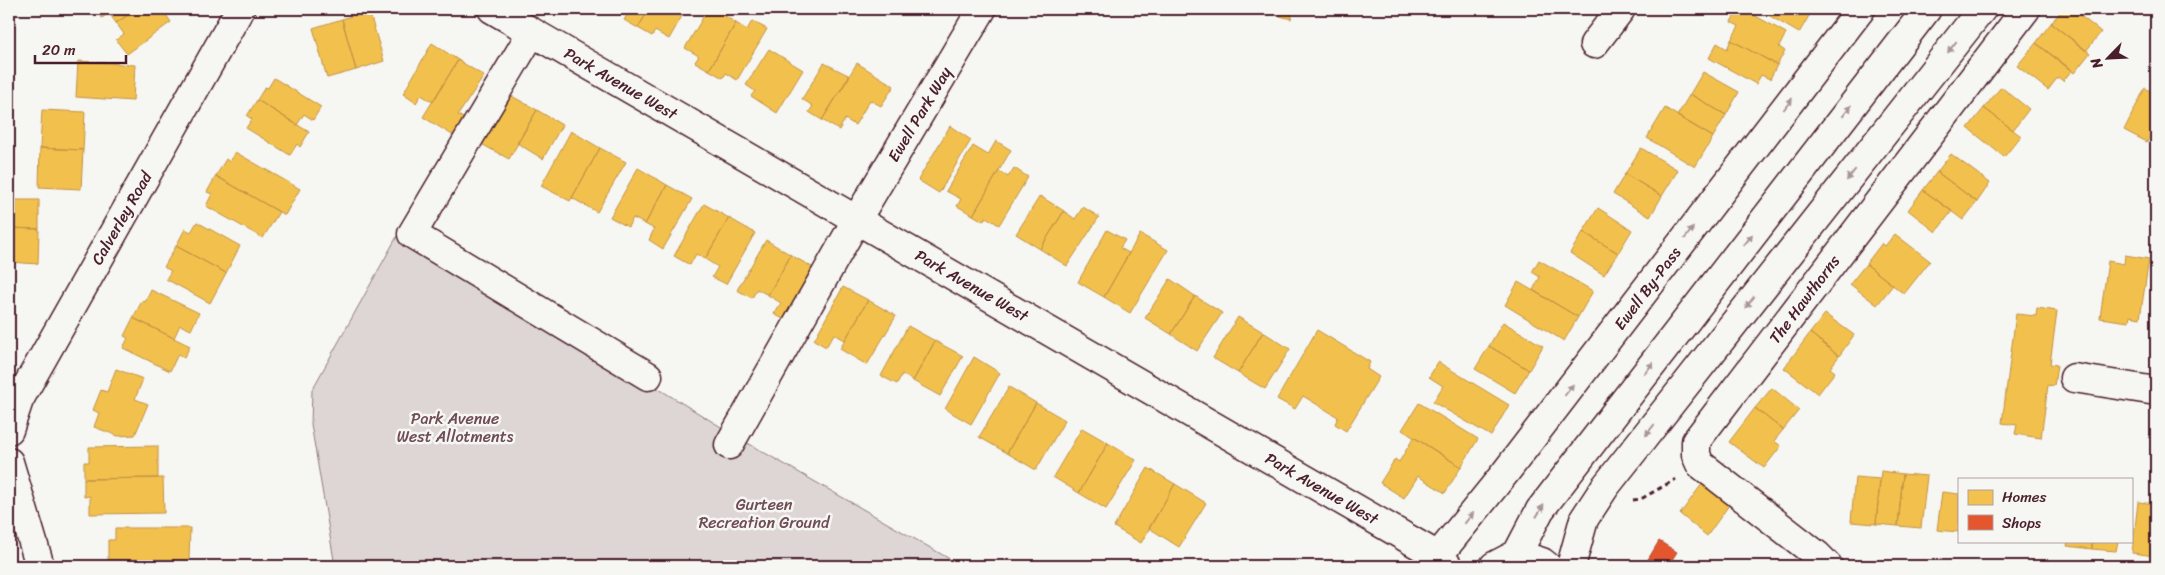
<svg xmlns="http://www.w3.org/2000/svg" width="2165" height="575" font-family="Sriracha,sans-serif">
	<rect width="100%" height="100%" fill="#f6f6f2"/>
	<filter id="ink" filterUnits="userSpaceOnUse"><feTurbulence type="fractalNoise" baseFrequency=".02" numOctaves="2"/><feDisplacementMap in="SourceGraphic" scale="10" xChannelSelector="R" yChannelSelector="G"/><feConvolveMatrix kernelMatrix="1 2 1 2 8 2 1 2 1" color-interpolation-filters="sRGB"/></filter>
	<g filter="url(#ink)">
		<path fill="#ddd6d5" stroke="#947a80" d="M400,231L744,441L962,566H335L311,424L312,390Z"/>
		<path fill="#f2c14e" stroke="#c09044" d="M96,9H137L116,23L109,13L102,18Z
			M137,9H168L164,12L171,22L127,54L116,40L124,34L116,23Z
			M617,9H649L638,28L624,20L627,15Z
			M649,9H686L669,39L655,31L652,36L638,28Z
			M708,9H728L729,10L725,16L736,23L709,70L695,62L699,56L685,48Z
			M1282,9H1293L1291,19L1280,16Z
			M1738,9H1743L1786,33L1779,47L1785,51L1777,65L1731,40L1739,26L1731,22Z
			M1758,9H1813L1799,33Z
			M2063,9H2072L2101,32L2086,51L2051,23Z
			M369,11L384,61L356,70L342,19Z
			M342,19L356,70L327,78L313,28Z
			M752,21L767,29L737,80L726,73L723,78L709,70L736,23L747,30Z
			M2051,23L2090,53L2074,73L2036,43Z
			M1731,40L1777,65L1770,79L1761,75L1756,84L1709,58L1717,43L1727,49Z
			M432,43L458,60L433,102L421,95L416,103L403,94Z
			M2036,43L2072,70L2063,81L2058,77L2048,90L2017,66Z
			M769,49L803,70L777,113L751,96L755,91L746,85Z
			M458,60L484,76L458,115L465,119L454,136L423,117Z
			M78,61L135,65L133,101L76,97Z
			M824,63L850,76L822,120L809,112L813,106L802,99Z
			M857,63L894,86L881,106L870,100L855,125L845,119L839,130L822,120Z
			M1703,72L1739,92L1726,115L1690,94Z
			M274,78L321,107L313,120L304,114L297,125L257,100L265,87L268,88Z
			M2001,87L2029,109L2013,130L1984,108Z
			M2145,88L2156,94V123L2147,142L2124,130Z
			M508,94L537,110L509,159L474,140Z
			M1690,94L1726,115L1713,137L1677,116Z
			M257,100L309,132L300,147L297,144L290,155L246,128L252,119L247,116Z
			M1665,108L1713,137L1695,167L1647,138Z
			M1984,108L2021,136L2004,157L1968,128Z
			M42,110L85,112L83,150L40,148Z
			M537,110L562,125L543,159L517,143Z
			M950,126L971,140L939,193L918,180Z
			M571,131L600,148L570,201L541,186Z
			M996,141L1011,150L973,215L957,206L961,199L946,191L973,146L988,155Z
			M40,148L83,150L81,189L39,187Z
			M600,148L626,162L597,212L572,198Z
			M1641,148L1678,170L1662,196L1625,174Z
			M235,152L300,189L285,215L216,176L226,159L230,162Z
			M1951,154L1990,183L1977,202L1937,172Z
			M638,168L667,185L645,224L633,218L628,227L610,217Z
			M1014,168L1028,177L999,225L986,217L983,221L973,215L999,171L1008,177Z
			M1937,172L1977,202L1963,220L1923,190Z
			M1625,174L1662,196L1650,217L1613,194Z
			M216,176L279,212L263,238L206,206L212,194L207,192Z
			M667,185L692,199L663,249L649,240L654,229L645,224Z
			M1923,190L1952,211L1936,232L1908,210Z
			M1040,196L1064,211L1040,249L1016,234Z
			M9,200H39V229L9,228Z
			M704,204L729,218L705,259L696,254L690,265L674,256Z
			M1083,207L1099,217L1067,266L1040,249L1064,211L1075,219Z
			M1598,208L1632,230L1618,253L1583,232Z
			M729,218L755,233L726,284L712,277L718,267L705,259Z
			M197,222L240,246L226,273L176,246L185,229L191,232Z
			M9,228L39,229L38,264L9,262Z
			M1107,230L1125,240L1120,248L1129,253L1104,297L1078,282Z
			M1583,232L1618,253L1604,275L1570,253Z
			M1140,234L1168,250L1130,313L1104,297Z
			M1895,234L1930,261L1904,294L1866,264L1882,243L1885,246Z
			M766,240L791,255L768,295L757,289L752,298L737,290Z
			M176,246L226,273L210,303L166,279L171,271L164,267Z
			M791,255L817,270L787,321L774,314L781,303L768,295Z
			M2125,255L2149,259L2140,318L2130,316L2129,322L2100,318L2108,261L2124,264Z
			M1539,260L1593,291L1578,317L1533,290L1540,277L1532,272Z
			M1866,264L1893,285L1877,305L1850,284Z
			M1170,279L1195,296L1171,334L1145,318Z
			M1518,282L1578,317L1564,341L1505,305Z
			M843,287L868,300L845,340L834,334L826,347L814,340Z
			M151,290L199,313L191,330L180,325L174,338L133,318L142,301L145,302Z
			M1195,296L1222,313L1197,351L1171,334Z
			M868,300L896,316L867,365L840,349Z
			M2037,308L2057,311L2050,364L2057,365L2054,386L2048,385L2041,438L2015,434L2017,425L2002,423L2016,314L2036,316Z
			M1825,314L1854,335L1839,356L1810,333Z
			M1238,317L1263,332L1238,373L1213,358Z
			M133,318L190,346L184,358L178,354L170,371L123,348L128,338L124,336Z
			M1503,322L1543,346L1529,370L1489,346Z
			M908,326L935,341L913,381L902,374L897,384L881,376Z
			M1317,330L1370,362L1367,369L1379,377L1346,431L1335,424L1338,417L1303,396L1295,409L1277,399Z
			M1263,332L1290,349L1265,389L1238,373Z
			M1810,333L1839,356L1830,368L1835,372L1818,394L1784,368Z
			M935,341L963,356L940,396L913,381Z
			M1489,346L1529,370L1515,393L1475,369Z
			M974,357L1000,373L971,424L945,409Z
			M1438,362L1509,405L1491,436L1433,402L1443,386L1429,377Z
			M116,369L143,379L135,399L148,404L135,435L118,436L94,427L99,413L93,410L101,390L107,392Z
			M1009,387L1036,403L1007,453L979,437Z
			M1772,388L1799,410L1783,430L1755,408Z
			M1036,403L1065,420L1036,470L1007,453Z
			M1419,403L1478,439L1461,467L1402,430Z
			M1755,408L1783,430L1774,441L1781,446L1764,468L1729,442Z
			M1082,428L1108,443L1079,493L1053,477Z
			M1414,437L1461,467L1445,493L1418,476L1404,498L1380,483L1395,459L1399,462Z
			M1108,443L1136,460L1106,509L1079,493Z
			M158,446V478L84,479V462H89V447Z
			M1148,468L1175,484L1141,543L1114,527Z
			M1881,471L1903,474L1898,526L1876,524Z
			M1903,474L1927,476L1921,528L1898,526Z
			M1855,477L1880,479L1876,524L1851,522Z
			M163,478L164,513L90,514V496L84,497V479Z
			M1175,484L1206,503L1179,547L1149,528Z
			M1702,484L1729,505L1707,536L1680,514Z
			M1942,492L1959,494V532L1937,530Z
			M2138,502L2156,504L2155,556L2132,553Z
			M115,528H190L189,560H108V540H115Z
			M2068,541H2092V549L2067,546Z
			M2092,541H2118L2116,551L2092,549Z
			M108,560H178V566H108Z"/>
		<path fill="#e4572e" stroke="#b6462d" d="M1659,541L1677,552L1668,566H1644Z"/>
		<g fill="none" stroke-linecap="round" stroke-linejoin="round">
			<defs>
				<path id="minor" d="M492,9L1438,556L1448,566
					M532,32L412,234L648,376
					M1594,44L1621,9
					M2074,378L2156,391
					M9,430L19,400L240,9
					M729,445L857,219L982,9
					M9,462L40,566
					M1434,566L1438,556L1505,473L1861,9
					M1828,566L1817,555L1700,464L1696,455V441L2026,9"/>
				<path id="highway" d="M1517,554L1540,510L1927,9
					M1494,566L1517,554L1542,562L1547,566
					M1571,566L1584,519L1605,487L1982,9"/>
			</defs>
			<use href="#minor" stroke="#4a1f2b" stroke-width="31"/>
			<use href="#highway" stroke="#4a1f2b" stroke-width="31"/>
			<path stroke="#4a1f2b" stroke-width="3" stroke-dasharray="5 4" stroke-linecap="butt" d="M1633,500L1641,499L1676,479"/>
			<use href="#minor" stroke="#f6f6f2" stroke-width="28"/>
			<use href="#highway" stroke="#f6f6f2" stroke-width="28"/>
		</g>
		<defs><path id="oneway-solid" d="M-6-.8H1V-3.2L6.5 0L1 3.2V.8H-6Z" transform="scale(1.25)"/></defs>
		<g fill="#a99598">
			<use href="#oneway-solid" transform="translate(1952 47) rotate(128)"/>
			<use href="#oneway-solid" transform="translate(1788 104) rotate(-53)"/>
			<use href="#oneway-solid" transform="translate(1847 111) rotate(-52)"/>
			<use href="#oneway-solid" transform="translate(1851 175) rotate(128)"/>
			<use href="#oneway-solid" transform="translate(1689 233) rotate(-53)"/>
			<use href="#oneway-solid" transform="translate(1748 240) rotate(-52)"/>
			<use href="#oneway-solid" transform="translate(1750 302) rotate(128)"/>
			<use href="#oneway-solid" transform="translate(1649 368) rotate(-52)"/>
			<use href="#oneway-solid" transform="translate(1569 390) rotate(-53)"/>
			<use href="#oneway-solid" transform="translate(1650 430) rotate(128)"/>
			<use href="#oneway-solid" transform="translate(1540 511) rotate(-58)"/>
			<use href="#oneway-solid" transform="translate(1469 518) rotate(-51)"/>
		</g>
	</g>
	<g text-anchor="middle" stroke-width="5" stroke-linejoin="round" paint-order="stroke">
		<g font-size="16" fill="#4a1f2b" stroke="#f6f6f2">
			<text transform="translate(621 83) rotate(30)" y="6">Park Avenue West</text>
			<text transform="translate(919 114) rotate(-59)" y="6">Ewell Park Way</text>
			<text transform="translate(121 218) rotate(-60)" y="6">Calverley Road</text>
			<text transform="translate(972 285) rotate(30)" y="6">Park Avenue West</text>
			<text transform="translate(1647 288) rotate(-53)" y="6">Ewell By-Pass</text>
			<text transform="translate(1804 299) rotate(-53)" y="6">The Hawthorns</text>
			<text transform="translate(1322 488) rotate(30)" y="6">Park Avenue West</text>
		</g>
		<g font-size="16" fill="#6f4d56" stroke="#f6f6f2">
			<text x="455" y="424">Park Avenue<tspan x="455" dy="18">West Allotments</tspan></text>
			<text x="764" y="510">Gurteen<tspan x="764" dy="18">Recreation Ground</tspan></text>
		</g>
	</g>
	<rect width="2165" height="575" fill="none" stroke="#f6f6f2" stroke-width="30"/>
	<rect x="15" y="15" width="2135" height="545" fill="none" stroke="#4a1f2b" stroke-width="2" filter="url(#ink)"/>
	<rect x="1958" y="478" width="175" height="65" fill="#f6f6f2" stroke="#b1a0a2"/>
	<rect x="1968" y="490" width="25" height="15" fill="#f2c14e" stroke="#b1a0a2"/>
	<text x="2002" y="502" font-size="15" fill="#4a1f2b">Homes</text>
	<rect x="1968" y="515" width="25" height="15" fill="#e4572e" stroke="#b1a0a2"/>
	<text x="2002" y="528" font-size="15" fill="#4a1f2b">Shops</text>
	<g transform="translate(2108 58) rotate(246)" stroke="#f6f6f2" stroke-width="4" paint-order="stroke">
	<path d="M0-4L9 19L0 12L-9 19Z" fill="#4a1f2b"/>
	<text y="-8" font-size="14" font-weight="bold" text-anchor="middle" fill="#4a1f2b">N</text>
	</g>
	<path d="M35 55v8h91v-8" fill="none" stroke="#4a1f2b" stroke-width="2.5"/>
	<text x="42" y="55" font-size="15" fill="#4a1f2b" stroke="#f6f6f2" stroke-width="4" paint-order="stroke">20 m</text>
</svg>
